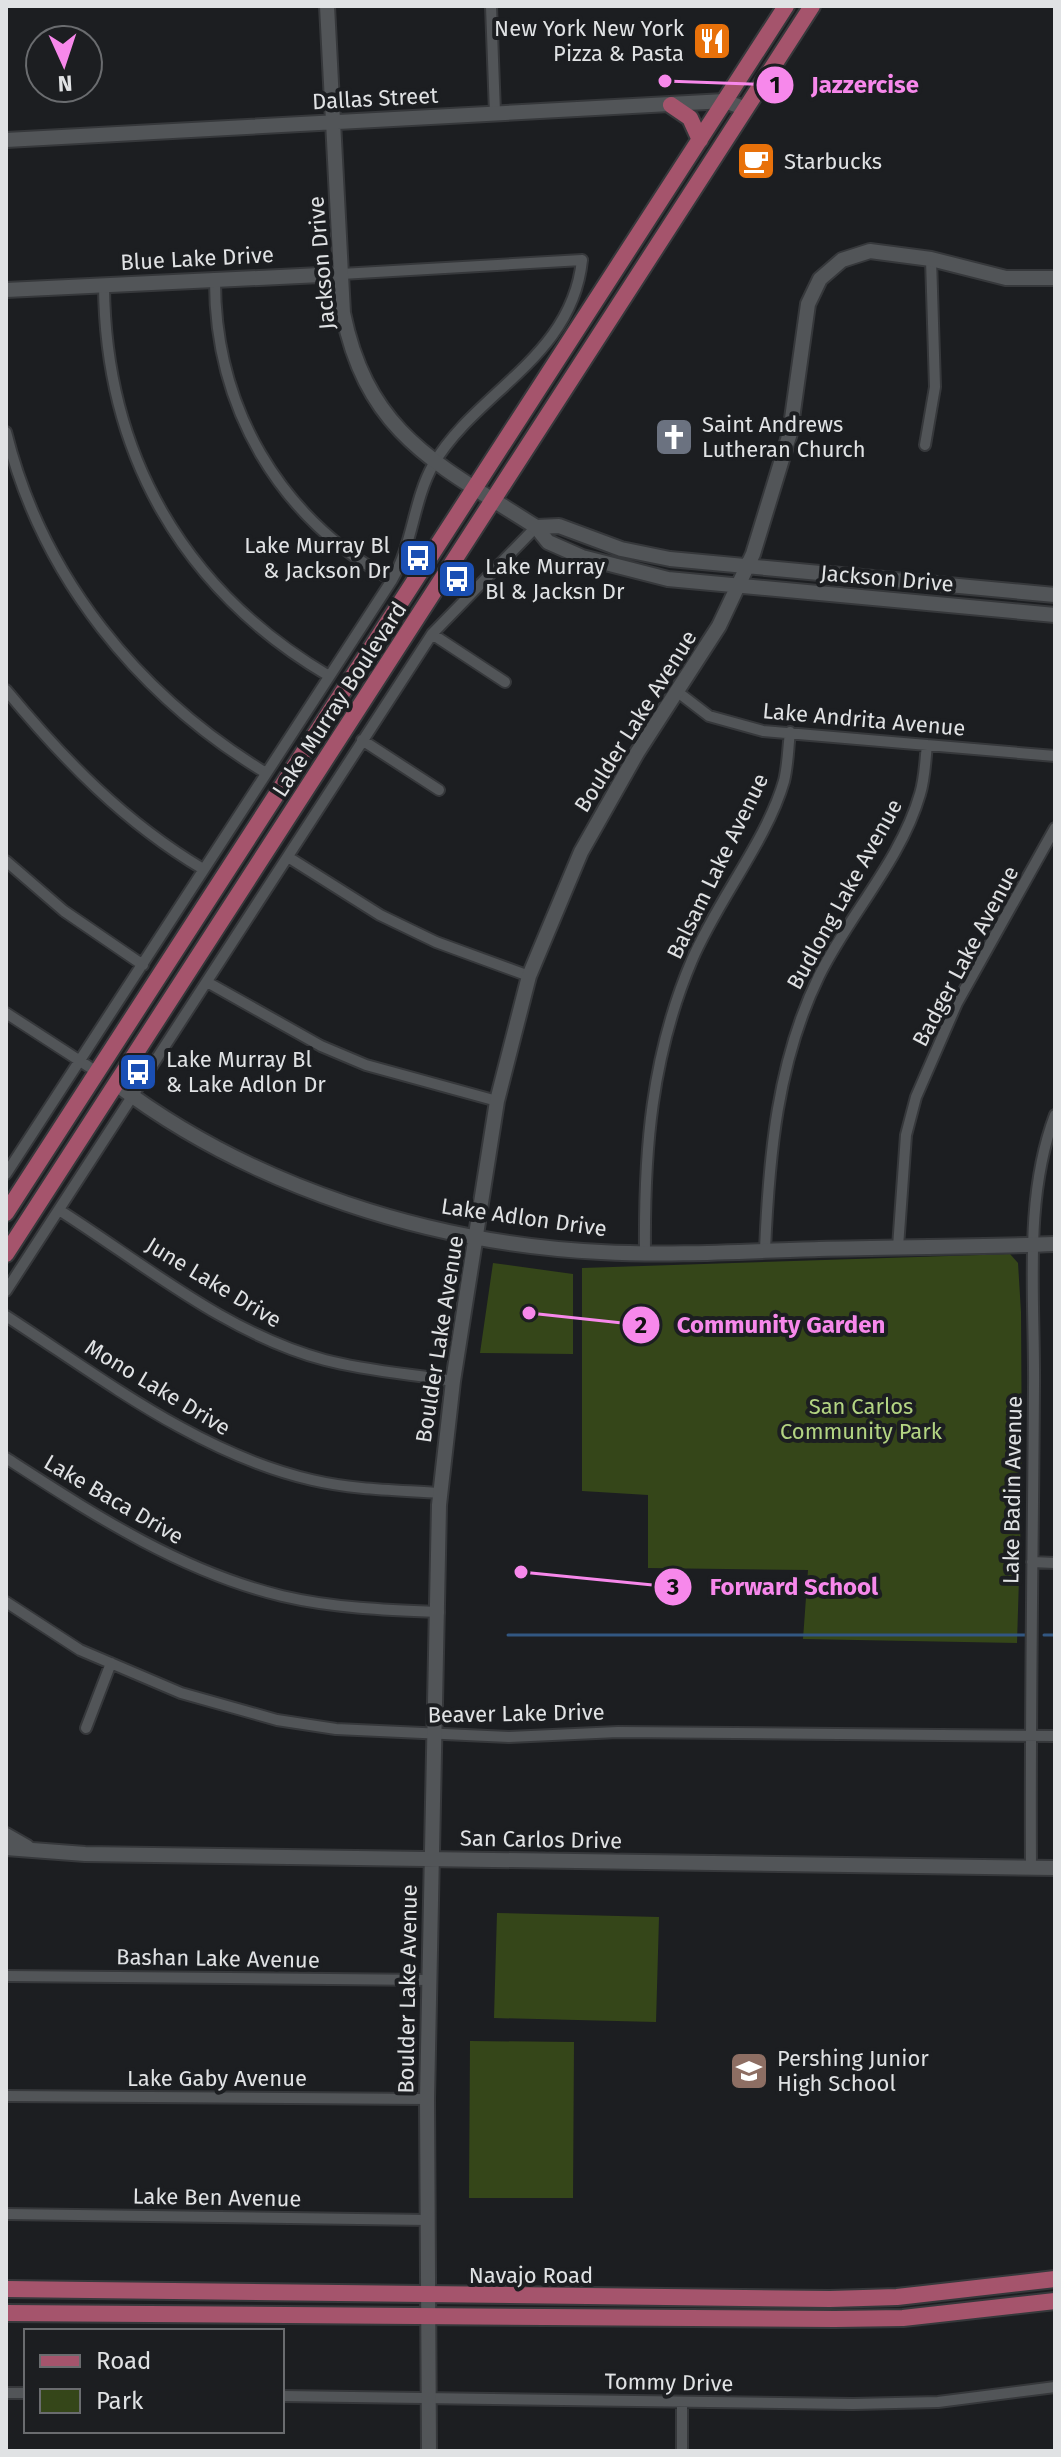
<svg xmlns="http://www.w3.org/2000/svg" width="1061" height="2457" font-family="'Fira Sans',sans-serif">
	<rect width="100%" height="100%" fill="#1c1e21"/>
	<path fill="#354619" d="M1010,1254L1018,1263L1021,1312L1022,1480L1017,1643L803,1639L808,1570L648,1568V1495L582,1491V1268Z
		M493,1263L573,1274V1354L480,1353Z
		M497,1913L659,1917L656,2022L494,2018Z
		M470,2041L574,2042L573,2198H469Z"/>
	<g fill="none" stroke-linecap="round" stroke-linejoin="round">
		<path stroke="#325782" stroke-width="3" d="M508,1635H1025
			M1044,1635H1055"/>
		<defs>
			<path id="street" d="M491,6L495,113
				M215,278C214,407 279,518 392,580
				M104,285C105,454 183,590 329,676
				M6,432C42,578 139,696 266,773
				M925,445L935,387L931,259
				M432,634L505,682
				M6,690C64,760 124,822 203,869
				M679,693L709,716L763,731L1055,756
				M362,740L439,790
				M288,857L380,915L436,942L529,976
				M6,861L64,911L143,965
				M207,982L321,1046L366,1065L497,1101
				M6,1013L97,1072
				M6,1174L392,580C413,544 413,501 433,465C476,391 572,358 582,260L341,274
				M59,1210C144,1264 227,1334 325,1360C367,1371 411,1374 453,1381
				M898,1247L906,1135L916,1097L957,1003L1055,828
				M765,1250C769,1156 777,1062 819,976C849,915 901,860 920,794C925,778 925,762 927,745
				M645,1253C644,1151 651,1056 692,960C717,901 767,840 784,781C788,765 788,748 790,732
				M6,1291L432,634L536,527
				M6,1316C102,1378 199,1454 312,1480C355,1490 397,1490 440,1493
				M6,1458C93,1514 179,1571 282,1596C333,1608 386,1610 439,1612
				M1032,1562L1055,1563
				M6,1602L80,1650L181,1693L277,1720L336,1729L509,1737L618,1732L1055,1736
				M86,1728L111,1663
				M1031,1867C1030,1707 1033,1547 1034,1387C1035,1298 1023,1199 1055,1115
				M6,1976L430,1980
				M6,2096L427,2099
				M6,2214L428,2220
				M6,2393H26
				M282,2396L853,2404L938,2402L1055,2387
				M682,2403V2451"/>
			<path id="secondary" d="M327,6L343,313C368,436 440,465 536,527L548,542L582,557L668,579L1055,615
				M6,140L725,101L746,109
				M6,290L341,274
				M536,527L559,526L621,549L670,559L1055,595
				M116,1084C252,1187 432,1244 601,1252C674,1256 747,1251 819,1249C898,1247 976,1247 1055,1244
				M6,1835L27,1847
				M6,1848L85,1854L1055,1868
				M429,2451L427,2099L439,1505L453,1381L497,1101L529,976L581,852L637,753L719,626L753,554L790,433L808,304L820,279L842,260L870,251L931,259L1006,278H1055"/>
			<path id="primary" d="M671,105L690,118L700,140
				M6,1213L786,6
				M6,1254L812,6
				M6,2289L830,2299L897,2297L1055,2279
				M6,2313L835,2319L903,2318L1055,2301"/>
		</defs>
		<use href="#street" stroke="#36383b" stroke-width="14"/>
		<use href="#secondary" stroke="#36383b" stroke-width="18"/>
		<use href="#primary" stroke="#36383b" stroke-width="20"/>
		<use href="#street" stroke="#525558" stroke-width="10"/>
		<use href="#secondary" stroke="#525558" stroke-width="14"/>
		<use href="#primary" stroke="#a5546c" stroke-width="16"/>
	</g>
	<defs>
		<symbol id="restaurant-square" viewBox="-11 -11 22 22"><rect x="-9" y="-9" width="18" height="18" rx="4" fill="#e8710a" stroke="#1c1e21"/><path d="M-5-6h1v4h1v-4h1v4h1v-4h1v5L-1.5 .5V6h-2V.5L-5-1ZM5-6V6H3V1.5H1.5Q1.5-4 5-6Z" fill="#fff"/></symbol>
		<symbol id="cafe-square" viewBox="-11 -11 22 22"><rect x="-9" y="-9" width="18" height="18" rx="4" fill="#e8710a" stroke="#1c1e21"/><path d="M-5.5-4.5H6V0H3Q3 3.5 0 3.5H-2.5Q-5.5 3.5-5.5 0ZM3-3.2v2h1.7v-2ZM-6 4.5H4V6H-6Z" fill="#fff"/></symbol>
		<symbol id="church-square" viewBox="-11 -11 22 22"><rect x="-9" y="-9" width="18" height="18" rx="4" fill="#6b7280" stroke="#1c1e21"/><path d="M-1.2-6h2.4v3.5h3.3v2.4h-3.3V6h-2.4V-.1h-3.3v-2.4h3.3Z" fill="#fff"/></symbol>
		<symbol id="bus-square" viewBox="-11 -11 22 22"><rect x="-9" y="-9" width="18" height="18" rx="4" fill="#1a4fb4" stroke="#1c1e21"/><path d="M-5-6H5V4H4V6H2V4H-2V6H-4V4H-5ZM-3.5-4V0h7V-4ZM-3.5 1.2v1.5H-2V1.2ZM2 1.2v1.5H3.5V1.2Z" fill="#fff"/></symbol>
		<symbol id="school-square" viewBox="-11 -11 22 22"><rect x="-9" y="-9" width="18" height="18" rx="4" fill="#8d6e63" stroke="#1c1e21"/><path d="M0-5L7-2L0 1L-7-2ZM-4 1L0 2.5L4 1V4Q0 6-4 4Z" fill="#fff"/></symbol>
	</defs>
	<g fill-rule="evenodd">
		<use href="#restaurant-square" x="690" y="19" width="44" height="44"/>
		<use href="#cafe-square" x="734" y="139" width="44" height="44"/>
		<use href="#church-square" x="652" y="415" width="44" height="44"/>
		<use href="#bus-square" x="396" y="536" width="44" height="44"/>
		<use href="#bus-square" x="435" y="557" width="44" height="44"/>
		<use href="#bus-square" x="116" y="1050" width="44" height="44"/>
		<use href="#school-square" x="727" y="2049" width="44" height="44"/>
	</g>
	<g text-anchor="middle" stroke-width="8" stroke-linejoin="round" paint-order="stroke">
		<g font-size="22" fill="#e0e2e4" stroke="#1c1e21" text-anchor="start">
			<text x="684" y="36" text-anchor="end">New York New York<tspan x="684" dy="25">Pizza &amp; Pasta</tspan></text>
			<text x="784" y="169">Starbucks</text>
			<text x="702" y="432">Saint Andrews<tspan x="702" dy="25">Lutheran Church</tspan></text>
			<text x="390" y="553" text-anchor="end">Lake Murray Bl<tspan x="390" dy="25">&amp; Jackson Dr</tspan></text>
			<text x="485" y="574">Lake Murray<tspan x="485" dy="25">Bl &amp; Jacksn Dr</tspan></text>
			<text x="166" y="1067">Lake Murray Bl<tspan x="166" dy="25">&amp; Lake Adlon Dr</tspan></text>
			<text x="777" y="2066">Pershing Junior<tspan x="777" dy="25">High School</tspan></text>
		</g>
		<g font-size="22" fill="#e0e2e4" stroke="#1c1e21">
			<text transform="translate(375 98) rotate(-3)" y="8">Dallas Street</text>
			<text transform="translate(197 258) rotate(-3)" y="8">Blue Lake Drive</text>
			<text transform="translate(321 263) rotate(-95)" y="8">Jackson Drive</text>
			<text transform="translate(887 578) rotate(5)" y="8">Jackson Drive</text>
			<text transform="translate(339 699) rotate(-57)" y="8">Lake Murray Boulevard</text>
			<text transform="translate(864 719) rotate(5)" y="8">Lake Andrita Avenue</text>
			<text transform="translate(635 721) rotate(-58)" y="8">Boulder Lake Avenue</text>
			<text transform="translate(717 866) rotate(-64)" y="8">Balsam Lake Avenue</text>
			<text transform="translate(844 894) rotate(-61)" y="8">Budlong Lake Avenue</text>
			<text transform="translate(965 956) rotate(-62)" y="8">Badger Lake Avenue</text>
			<text transform="translate(524 1217) rotate(8)" y="8">Lake Adlon Drive</text>
			<text transform="translate(214 1282) rotate(31)" y="8">June Lake Drive</text>
			<text transform="translate(439 1339) rotate(-81)" y="8">Boulder Lake Avenue</text>
			<text transform="translate(158 1387) rotate(31)" y="8">Mono Lake Drive</text>
			<text transform="translate(1012 1490) rotate(-89)" y="8">Lake Badin Avenue</text>
			<text transform="translate(114 1499) rotate(30)" y="8">Lake Baca Drive</text>
			<text transform="translate(516 1713) rotate(-1)" y="8">Beaver Lake Drive</text>
			<text transform="translate(541 1839) rotate(1)" y="8">San Carlos Drive</text>
			<text transform="translate(218 1958) rotate(1)" y="8">Bashan Lake Avenue</text>
			<text transform="translate(407 1989) rotate(-89)" y="8">Boulder Lake Avenue</text>
			<text x="217" y="2086">Lake Gaby Avenue</text>
			<text transform="translate(217 2197) rotate(1)" y="8">Lake Ben Avenue</text>
			<text x="531" y="2283">Navajo Road</text>
			<text transform="translate(669 2382) rotate(1)" y="8">Tommy Drive</text>
		</g>
		<g font-size="22" fill="#b3d482" stroke="#1c1e21">
			<text x="861" y="1414">San Carlos<tspan x="861" dy="25">Community Park</tspan></text>
		</g>
	</g>
	<path fill="none" stroke="#f788eb" stroke-width="3" d="M665 81L775 85M529 1313L641 1325M521 1572L673 1587"/>
	<g fill="#f788eb" stroke="#1c1e21" stroke-width="3">
		<circle cx="665" cy="81" r="8"/>
		<circle cx="529" cy="1313" r="8"/>
		<circle cx="521" cy="1572" r="8"/>
		<circle cx="775" cy="85" r="20"/>
		<circle cx="641" cy="1325" r="20"/>
		<circle cx="673" cy="1587" r="20"/>
	</g>
	<g font-size="24" text-anchor="middle" font-weight="bold" fill="#111">
		<text x="775" y="93">1</text>
		<text x="641" y="1333">2</text>
		<text x="673" y="1595">3</text>
	</g>
	<g font-size="24" text-anchor="middle" font-weight="bold" fill="#f788eb" stroke="#1c1e21" stroke-width="8" stroke-linejoin="round" paint-order="stroke">
		<text x="865" y="93">Jazzercise</text>
		<text x="781" y="1333">Community Garden</text>
		<text x="794" y="1595">Forward School</text>
	</g>
	<rect width="1061" height="2457" fill="none" stroke="#e0e2e4" stroke-width="16"/>
	<rect x="24" y="2329" width="260" height="104" fill="#1c1e21" stroke="#6a6c6f" stroke-width="2"/>
	<rect x="40" y="2355" width="40" height="12" fill="#a5546c" stroke="#6a6c6f" stroke-width="2"/>
	<text x="96" y="2369" font-size="24" fill="#e0e2e4">Road</text>
	<rect x="40" y="2389" width="40" height="24" fill="#354619" stroke="#6a6c6f" stroke-width="2"/>
	<text x="96" y="2409" font-size="24" fill="#e0e2e4">Park</text>
	<g transform="translate(64 64) rotate(177)"><circle r="38" fill="#1c1e21" stroke="#6a6c6f" stroke-width="2"/>
	<path d="M0-6L14 30L0 20L-14 30Z" fill="#f788eb"/>
	<text y="-12" font-size="22" font-weight="bold" text-anchor="middle" fill="#e0e2e4">N</text>
	</g>
</svg>
